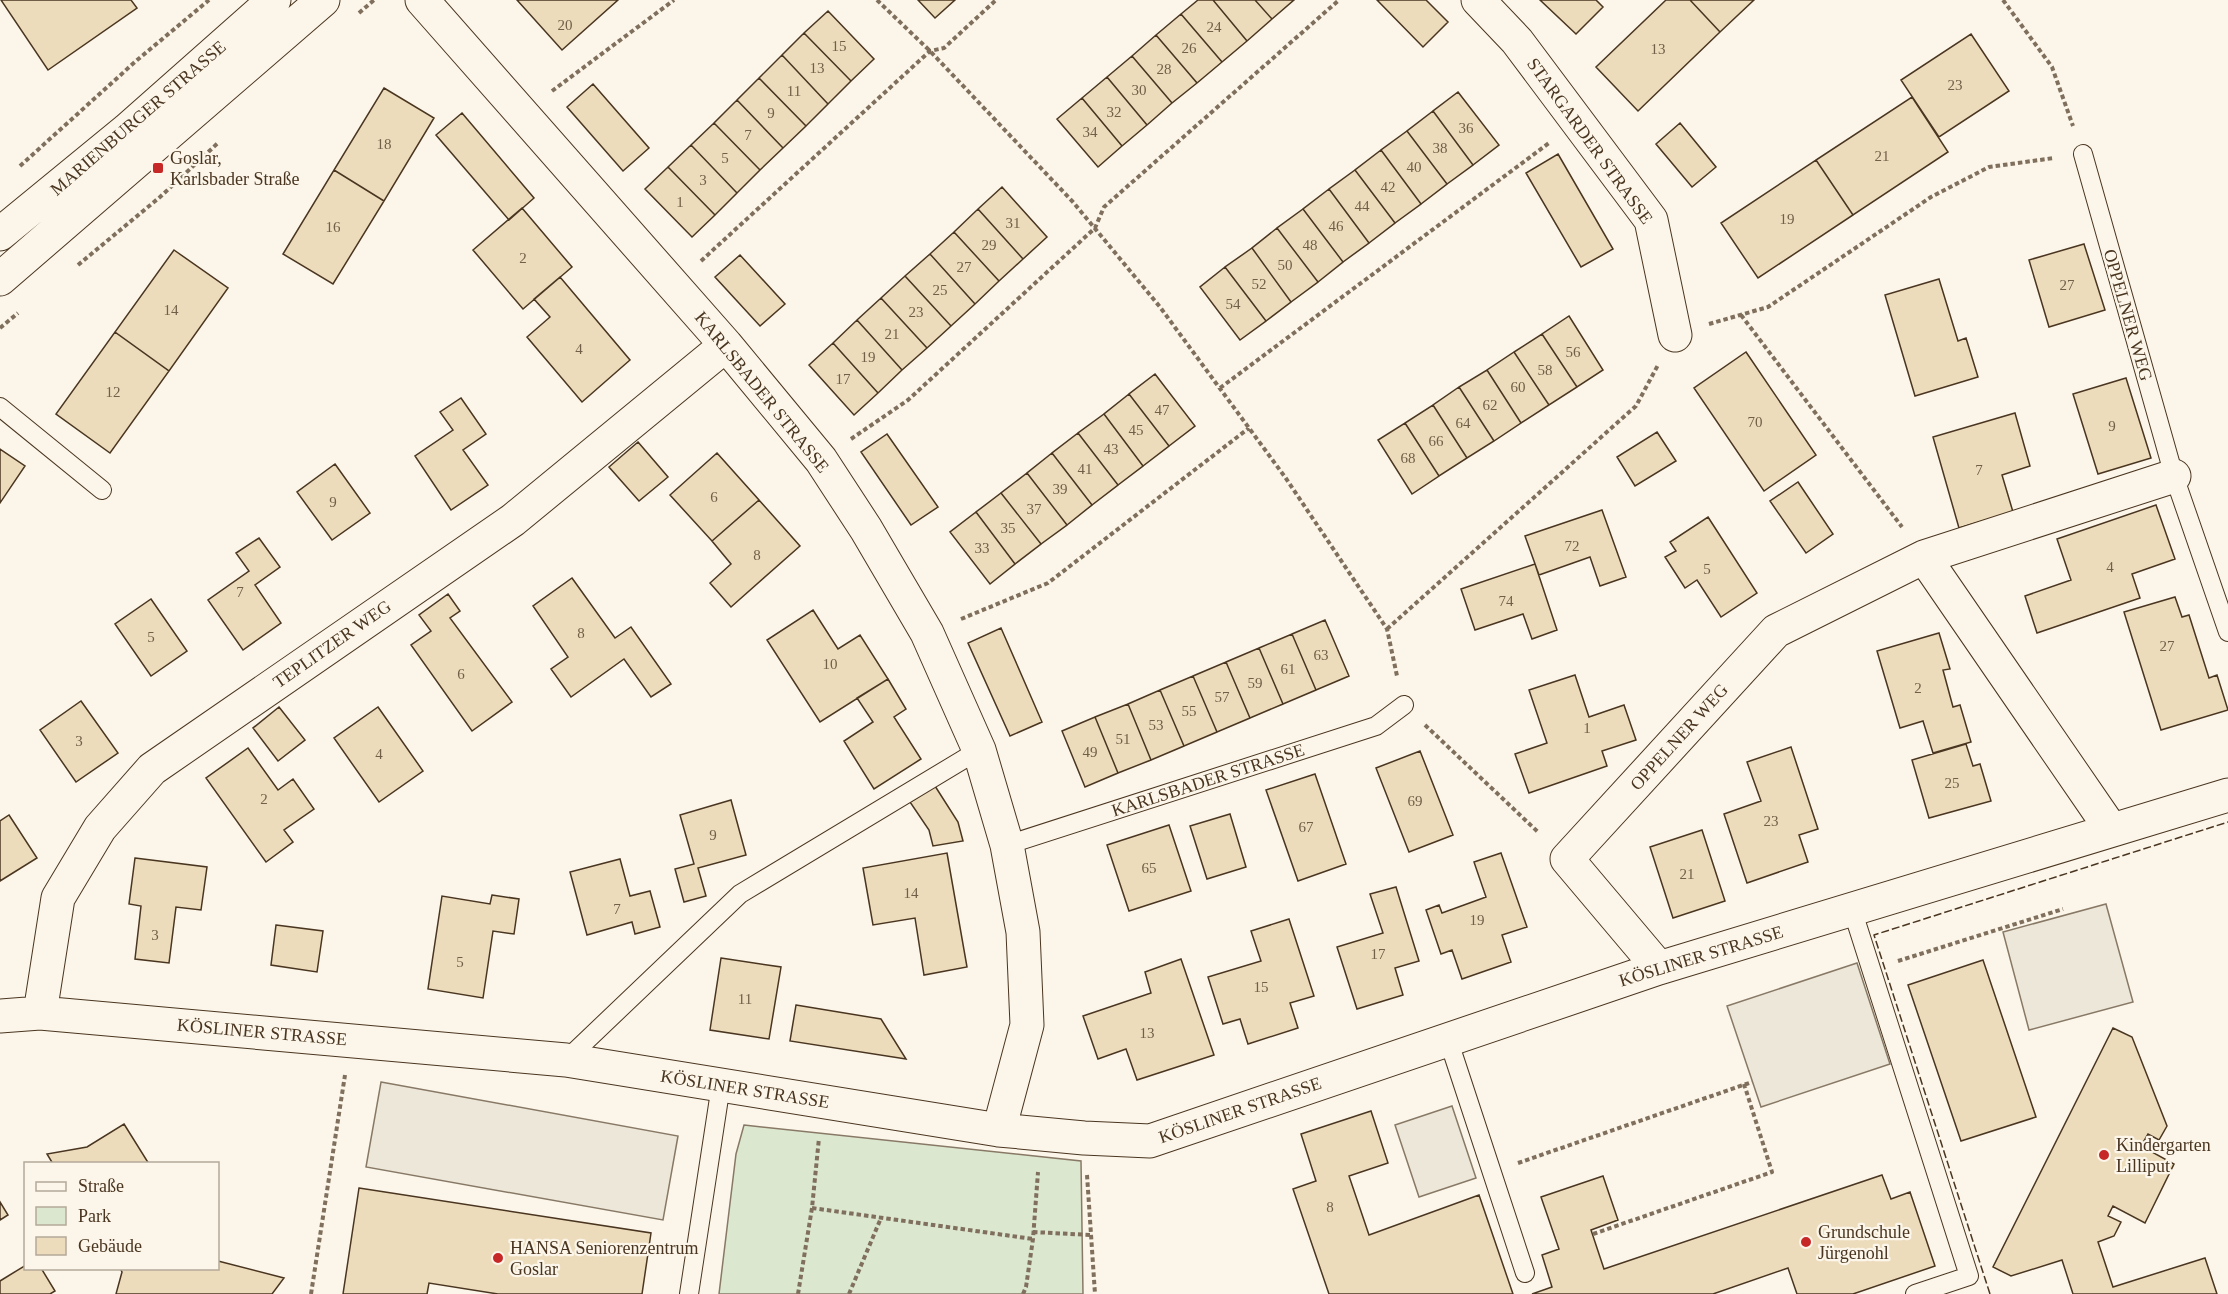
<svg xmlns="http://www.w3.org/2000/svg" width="2228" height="1294" font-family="'Times New Roman',serif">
	<rect width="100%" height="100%" fill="#fbf6e9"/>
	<path fill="#dce7d0" stroke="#887966" stroke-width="1.5" d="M744,1125L1081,1161L1083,1294H719L736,1154Z"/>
	<path fill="#ede7d9" stroke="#887966" stroke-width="1.5" d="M2106,904L2133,1002L2029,1030L2003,932Z
		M1857,963L1890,1064L1761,1107L1727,1006Z
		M381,1082L678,1136L663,1220L366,1167Z
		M1452,1106L1476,1178L1419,1197L1395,1125Z"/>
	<path fill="#ecdcbc" stroke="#4a3520" stroke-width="1.5" d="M1,0H131L137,8L48,70Z
		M517,0H618L562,50Z
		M918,0H955L935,18Z
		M1198,0H1213L1247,41L1222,62L1181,14Z
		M1213,0H1255L1272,19L1247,41Z
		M1255,0H1294L1272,19Z
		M1377,0H1426L1448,22L1423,47Z
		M1540,0H1596L1603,7L1576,34Z
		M1666,0H1690L1720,32L1638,111L1596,67Z
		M1690,0H1754L1720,32Z
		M828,11L874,59L851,81L804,33Z
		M1181,14L1222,62L1197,83L1156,35Z
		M804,33L851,81L828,104L782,55Z
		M1971,34L2009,91L1939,137L1901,80Z
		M1156,35L1197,83L1172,103L1132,56Z
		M782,55L828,104L806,126L759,78Z
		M1132,56L1172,103L1147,125L1107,77Z
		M1107,77L1147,125L1122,146L1082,98Z
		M759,78L806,126L783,148L737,100Z
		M593,84L649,148L623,171L567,107Z
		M384,88L434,118L384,201L334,170Z
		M1458,92L1499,145L1473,165L1433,111Z
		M1912,97L1948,152L1853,215L1816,160Z
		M1082,98L1122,146L1098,167L1057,119Z
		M737,100L783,148L760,170L714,123Z
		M1433,111L1473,165L1447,184L1407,131Z
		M462,113L534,198L509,220L436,135Z
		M714,123L760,170L737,193L691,145Z
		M1680,123L1716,167L1692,187L1656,144Z
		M1407,131L1447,184L1421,204L1381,150Z
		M691,145L737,193L715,215L668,167Z
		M1381,150L1421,204L1395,223L1355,170Z
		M1558,154L1613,249L1581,267L1526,173Z
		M1816,160L1853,215L1758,278L1721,223Z
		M668,167L715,215L692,237L645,189Z
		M334,170L384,201L333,284L283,254Z
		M1355,170L1395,223L1369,243L1329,189Z
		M1002,187L1047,237L1023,259L978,209Z
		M1329,189L1369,243L1343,262L1303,209Z
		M522,208L572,267L523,309L473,250Z
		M978,209L1023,259L999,281L954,232Z
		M1303,209L1343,262L1318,282L1277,228Z
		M1277,228L1318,282L1291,302L1252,248Z
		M954,232L999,281L975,304L930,254Z
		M2084,244L2105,310L2049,327L2029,260Z
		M1252,248L1291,302L1266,321L1225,267Z
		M174,250L228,288L169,371L115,332Z
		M930,254L975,304L951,326L905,276Z
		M740,255L785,304L760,326L715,277Z
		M1225,267L1266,321L1240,340L1200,287Z
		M905,276L951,326L927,348L881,298Z
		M560,277L630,360L582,402L527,337L550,317L534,299Z
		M1939,279L1958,341L1966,338L1978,377L1915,396L1885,295Z
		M881,298L927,348L902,370L857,320Z
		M1569,316L1603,370L1577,387L1542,334Z
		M857,320L902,370L878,393L833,343Z
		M115,332L169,371L110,453L56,414Z
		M1542,334L1577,387L1549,405L1514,352Z
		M833,343L878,393L854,415L809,365Z
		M1514,352L1549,405L1521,423L1487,370Z
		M1746,352L1816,455L1764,491L1694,388Z
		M1487,370L1521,423L1494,441L1459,387Z
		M1155,374L1195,426L1169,446L1129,394Z
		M2126,378L2151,458L2098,474L2073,394Z
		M1459,387L1494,441L1467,458L1433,405Z
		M1129,394L1169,446L1143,466L1104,414Z
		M461,398L486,434L463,450L488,485L451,510L415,456L453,430L440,412Z
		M1433,405L1467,458L1439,476L1405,423Z
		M2015,413L2030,466L2002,475L2013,512L1959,528L1933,437Z
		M1104,414L1143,466L1118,485L1078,433Z
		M1405,423L1439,476L1412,494L1378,440Z
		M1657,432L1676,461L1635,486L1617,457Z
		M1078,433L1118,485L1092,505L1052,453Z
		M887,434L938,507L911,525L861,452Z
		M638,442L668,477L639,501L609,467Z
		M0,449L25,466L0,503Z
		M717,453L759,500L712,541L670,495Z
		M1052,453L1092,505L1067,525L1027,473Z
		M335,464L370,513L332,540L297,492Z
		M1027,473L1067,525L1041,544L1001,493Z
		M1798,482L1833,534L1806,553L1770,501Z
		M1001,493L1041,544L1015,564L976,512Z
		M759,500L800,546L731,607L710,583L731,564L712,541Z
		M2156,505L2175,559L2132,574L2140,598L2037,633L2025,596L2071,580L2057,539Z
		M1602,510L1626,577L1600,586L1590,557L1539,575L1525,536Z
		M976,512L1015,564L990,584L950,532Z
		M1708,517L1757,593L1721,617L1697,580L1685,588L1665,557L1676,551L1670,542Z
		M259,538L280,567L255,585L281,623L243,650L208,600L249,571L236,553Z
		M1535,564L1557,630L1532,639L1523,614L1475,630L1461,589Z
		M572,578L615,638L631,627L671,684L651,697L624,659L571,697L551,669L568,657L533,606Z
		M448,594L460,611L450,618L512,702L472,731L411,645L431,631L419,615Z
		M2175,597L2182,617L2189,615L2209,678L2217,675L2228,710L2161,730L2124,612Z
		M151,599L187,651L151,676L115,624Z
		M813,610L838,649L860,635L888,679L820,722L767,640Z
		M1325,620L1349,676L1316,690L1292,634Z
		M1001,628L1042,722L1010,736L968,643Z
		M1939,633L1950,669L1943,670L1953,707L1960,705L1971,742L1933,753L1923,721L1900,728L1877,651Z
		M1292,634L1316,690L1283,704L1259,648Z
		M1259,648L1283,704L1250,718L1226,662Z
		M1226,662L1250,718L1217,732L1193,676Z
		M1575,675L1589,717L1624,705L1636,740L1602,751L1607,766L1529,793L1515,754L1547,743L1529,690Z
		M1193,676L1217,732L1184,746L1160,690Z
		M888,679L906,709L894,717L921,759L874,789L844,741L873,722L857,698Z
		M1160,690L1184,746L1151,760L1128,704Z
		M81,701L118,753L76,782L40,730Z
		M1128,704L1151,760L1118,773L1095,717Z
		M279,707L305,740L278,761L253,728Z
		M378,707L423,771L379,802L334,738Z
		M1095,717L1118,773L1085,787L1062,731Z
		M1966,744L1973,766L1980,764L1991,801L1929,818L1912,760Z
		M1791,747L1818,829L1799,835L1808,862L1747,883L1724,814L1761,801L1747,762Z
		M248,748L278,790L293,779L314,809L284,830L293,842L266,862L206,778Z
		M1420,751L1453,835L1409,852L1376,768Z
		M1315,774L1346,864L1298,881L1266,790Z
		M935,786L958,822L963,841L933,846L929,830L910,802Z
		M731,800L746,855L698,868L706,896L684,902L675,869L694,864L680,815Z
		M1230,814L1246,867L1207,879L1190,826Z
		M9,815L37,858L0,881V821Z
		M1169,825L1191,891L1129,911L1107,845Z
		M1702,830L1725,901L1673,918L1650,847Z
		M947,853L967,967L924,975L915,918L873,925L863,868Z
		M1501,853L1527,927L1502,935L1511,962L1462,979L1452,950L1441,954L1426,910L1439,905L1442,913L1486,897L1474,862Z
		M135,858L207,867L201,910L176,907L169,963L135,959L141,906L129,904Z
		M620,859L630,896L650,891L660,927L635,934L632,922L587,935L570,872Z
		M1396,887L1419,961L1395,968L1403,995L1357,1009L1337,947L1383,933L1370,894Z
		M492,895L519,899L514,934L493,931L483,998L428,989L442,896L490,904Z
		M1289,919L1314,996L1290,1003L1298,1028L1248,1044L1240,1019L1223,1024L1208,977L1261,961L1251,931Z
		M276,925L323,931L317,972L271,965Z
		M721,958L781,967L769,1039L710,1030Z
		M1181,959L1214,1055L1137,1080L1126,1049L1098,1059L1083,1016L1151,993L1145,972Z
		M1983,960L2036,1117L1961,1141L1908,985Z
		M796,1005L881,1019L906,1059L790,1041Z
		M2113,1028L2132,1037L2167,1126L2159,1140L2148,1134L2141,1146L2174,1164L2145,1223L2113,1206L2108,1216L2121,1222L2114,1236L2098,1242L2113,1287L2205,1258L2217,1294H2073L2062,1260L2011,1276L1993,1267Z
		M1371,1111L1388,1163L1349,1176L1369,1235L1479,1195L1513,1294H1329L1293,1189L1316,1181L1301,1134Z
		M124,1124L149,1164H53L47,1154L87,1147Z
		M1882,1175L1891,1199L1910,1192L1935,1266L1853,1294H1797L1788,1268L1713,1294H1532L1552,1287L1542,1255L1559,1249L1541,1197L1603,1176L1618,1220L1591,1230L1604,1269Z
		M359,1188L651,1233L642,1294H498L429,1283L427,1294H343Z
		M0,1202L8,1215L0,1220Z
		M218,1261L284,1278L272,1294H116L122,1272L120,1268H218Z
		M26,1265V1268H41L55,1291L50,1294H0V1281Z"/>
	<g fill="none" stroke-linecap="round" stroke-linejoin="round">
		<defs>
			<path id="service" d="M2083,154L2174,476L2228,632
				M0,407L102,490
				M1007,845L1376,726L1404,705
				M1852,909L1969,1276L1915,1294
				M1448,1039L1525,1273
				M566,1060L740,894L979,750
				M689,1294L721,1085"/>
			<path id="minor" d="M422,0L726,345L821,460L866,529L927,633L979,750L1007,845L1023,932L1027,1025L999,1130
				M1478,0L1517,41L1651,220L1675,335
				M1924,557L2111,829
				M1659,968L1567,859L1776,631L1924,557L2174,476
				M40,1013L58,898L100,828L152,769L513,520L726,345
				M0,1016L40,1013L566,1060L999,1130L1084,1138L1150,1141L1659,968L2228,795"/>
			<path id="tertiary" d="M0,234L127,130L274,0
				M0,279L323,0"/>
		</defs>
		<use href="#service" stroke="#4a3520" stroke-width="20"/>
		<use href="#minor" stroke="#4a3520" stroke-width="35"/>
		<use href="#tertiary" stroke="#4a3520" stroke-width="35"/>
		<path stroke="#7f6f5c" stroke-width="4" stroke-dasharray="4.5 3" stroke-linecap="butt" d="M877,0L930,51L1073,202L1160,307L1285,477L1387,629L1397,676
			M2003,0L2052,67L2073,126
			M359,13L374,0
			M552,91L674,0
			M20,166L136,61L209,0
			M701,261L930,51L944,48L996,0
			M78,265L160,197L219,142
			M1741,315L1902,527
			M1709,324L1768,307L1931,197L1989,167L2054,158
			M0,328L18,313
			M1220,388L1549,143
			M851,439L908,400L1095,228L1104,207L1339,0
			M961,619L1048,583L1249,428
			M1387,629L1636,406L1658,365
			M1425,725L1539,833
			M1898,961L2063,909
			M1518,1163L1752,1082
			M1087,1175L1095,1294
			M812,1208L1033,1239
			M1033,1232L1091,1235
			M1593,1234L1772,1172L1744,1084
			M311,1294L345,1075
			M798,1294L812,1208L819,1138
			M849,1294L881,1218
			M1023,1294L1026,1287L1033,1239L1038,1172"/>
		<use href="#service" stroke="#fbf6e9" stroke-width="18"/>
		<use href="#minor" stroke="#fbf6e9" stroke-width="33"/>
		<use href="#tertiary" stroke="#fbf6e9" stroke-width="33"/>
		<path stroke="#4a3520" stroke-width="1.5" stroke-dasharray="8 3" stroke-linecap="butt" d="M1990,1294L1874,935L2228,822"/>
	</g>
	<g fill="#c62828" stroke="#fbf6e9" stroke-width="2">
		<rect x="152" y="162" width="12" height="12" rx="3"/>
		<circle cx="2104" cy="1155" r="6"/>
		<circle cx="1806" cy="1242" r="6"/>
		<circle cx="498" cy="1258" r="6"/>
	</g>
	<g text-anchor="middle" stroke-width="4.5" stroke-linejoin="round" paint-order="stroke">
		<g font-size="15" fill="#725f47">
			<text x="565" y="30">20</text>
			<text x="1214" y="32">24</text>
			<text x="839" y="51">15</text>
			<text x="1189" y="53">26</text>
			<text x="1658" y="54">13</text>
			<text x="817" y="73">13</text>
			<text x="1164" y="74">28</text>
			<text x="1955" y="90">23</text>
			<text x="1139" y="95">30</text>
			<text x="794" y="96">11</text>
			<text x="1114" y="117">32</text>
			<text x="771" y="118">9</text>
			<text x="1466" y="133">36</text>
			<text x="1090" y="137">34</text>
			<text x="748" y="140">7</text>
			<text x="384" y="149">18</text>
			<text x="1440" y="153">38</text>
			<text x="1882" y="161">21</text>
			<text x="725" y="163">5</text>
			<text x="1414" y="172">40</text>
			<text x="703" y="185">3</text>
			<text x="1388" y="192">42</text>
			<text x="680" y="207">1</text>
			<text x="1362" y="211">44</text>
			<text x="1787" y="224">19</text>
			<text x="1013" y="228">31</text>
			<text x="1336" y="231">46</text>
			<text x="333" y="232">16</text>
			<text x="989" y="250">29</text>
			<text x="1310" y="250">48</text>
			<text x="523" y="263">2</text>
			<text x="1285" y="270">50</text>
			<text x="964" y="272">27</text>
			<text x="1259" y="289">52</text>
			<text x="2067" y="290">27</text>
			<text x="940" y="295">25</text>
			<text x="1233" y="309">54</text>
			<text x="171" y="315">14</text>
			<text x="916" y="317">23</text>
			<text x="892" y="339">21</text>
			<text x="579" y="354">4</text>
			<text x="1573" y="357">56</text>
			<text x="868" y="362">19</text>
			<text x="1545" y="375">58</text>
			<text x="843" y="384">17</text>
			<text x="1518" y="392">60</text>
			<text x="113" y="397">12</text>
			<text x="1490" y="410">62</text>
			<text x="1162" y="415">47</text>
			<text x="1755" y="427">70</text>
			<text x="1463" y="428">64</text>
			<text x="2112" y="431">9</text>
			<text x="1136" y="435">45</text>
			<text x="1436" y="446">66</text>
			<text x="1111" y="454">43</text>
			<text x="1408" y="463">68</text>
			<text x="1085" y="474">41</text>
			<text x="1979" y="475">7</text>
			<text x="1060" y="494">39</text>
			<text x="714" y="502">6</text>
			<text x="333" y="507">9</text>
			<text x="1034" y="514">37</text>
			<text x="1008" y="533">35</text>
			<text x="1572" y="551">72</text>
			<text x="982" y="553">33</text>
			<text x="757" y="560">8</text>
			<text x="2110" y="572">4</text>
			<text x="1707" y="574">5</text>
			<text x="240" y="597">7</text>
			<text x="1506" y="606">74</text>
			<text x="581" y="638">8</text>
			<text x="151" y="642">5</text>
			<text x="2167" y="651">27</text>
			<text x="1321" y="660">63</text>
			<text x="830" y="669">10</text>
			<text x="1288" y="674">61</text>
			<text x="461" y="679">6</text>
			<text x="1255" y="688">59</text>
			<text x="1918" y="693">2</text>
			<text x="1222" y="702">57</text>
			<text x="1189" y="716">55</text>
			<text x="1156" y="730">53</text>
			<text x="1587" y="733">1</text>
			<text x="1123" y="744">51</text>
			<text x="79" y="746">3</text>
			<text x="1090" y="757">49</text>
			<text x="379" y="759">4</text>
			<text x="1952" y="788">25</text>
			<text x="264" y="804">2</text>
			<text x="1415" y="806">69</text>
			<text x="1771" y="826">23</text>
			<text x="1306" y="832">67</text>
			<text x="713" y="840">9</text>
			<text x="1149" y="873">65</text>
			<text x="1687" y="879">21</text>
			<text x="911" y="898">14</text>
			<text x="617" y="914">7</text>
			<text x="1477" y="925">19</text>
			<text x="155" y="940">3</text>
			<text x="1378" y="959">17</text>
			<text x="460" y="967">5</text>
			<text x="1261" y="992">15</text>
			<text x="745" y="1004">11</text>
			<text x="1147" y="1038">13</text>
			<text x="1330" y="1212">8</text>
		</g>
		<g font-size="18" fill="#4a3520" stroke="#fbf6e9">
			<text transform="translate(138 118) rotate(-41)" y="6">MARIENBURGER STRASSE</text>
			<text transform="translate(1590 141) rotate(54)" y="6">STARGARDER STRASSE</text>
			<text transform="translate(2128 315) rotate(74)" y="6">OPPELNER WEG</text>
			<text transform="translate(762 392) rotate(51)" y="6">KARLSBADER STRASSE</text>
			<text transform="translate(332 644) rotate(-35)" y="6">TEPLITZER WEG</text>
			<text transform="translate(1679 737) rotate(-48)" y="6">OPPELNER WEG</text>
			<text transform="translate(1208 780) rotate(-18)" y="6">KARLSBADER STRASSE</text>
			<text transform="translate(1701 956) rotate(-17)" y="6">KÖSLINER STRASSE</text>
			<text transform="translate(262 1032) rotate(5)" y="6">KÖSLINER STRASSE</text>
			<text transform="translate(745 1089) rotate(9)" y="6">KÖSLINER STRASSE</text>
			<text transform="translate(1240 1110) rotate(-19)" y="6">KÖSLINER STRASSE</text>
		</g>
		<g font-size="18" fill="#4a3520" stroke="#fbf6e9" text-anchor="start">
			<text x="170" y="164">Goslar,<tspan x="170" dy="21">Karlsbader Straße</tspan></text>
			<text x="2116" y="1151">Kindergarten<tspan x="2116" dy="21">Lilliput</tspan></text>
			<text x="1818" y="1238">Grundschule<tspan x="1818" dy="21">Jürgenohl</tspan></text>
			<text x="510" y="1254">HANSA Seniorenzentrum<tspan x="510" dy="21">Goslar</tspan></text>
		</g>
	</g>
	<rect x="24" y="1162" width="195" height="108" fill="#fbf6e9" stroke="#b4a999" stroke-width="1.5"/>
	<rect x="36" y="1182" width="30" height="9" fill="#fbf6e9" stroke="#b4a999" stroke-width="1.5"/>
	<text x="78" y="1192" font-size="18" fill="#4a3520">Straße</text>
	<rect x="36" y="1207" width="30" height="18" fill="#dce7d0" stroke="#b4a999" stroke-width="1.5"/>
	<text x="78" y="1222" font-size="18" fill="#4a3520">Park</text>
	<rect x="36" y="1237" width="30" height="18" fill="#ecdcbc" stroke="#b4a999" stroke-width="1.5"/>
	<text x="78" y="1252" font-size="18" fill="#4a3520">Gebäude</text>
</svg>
